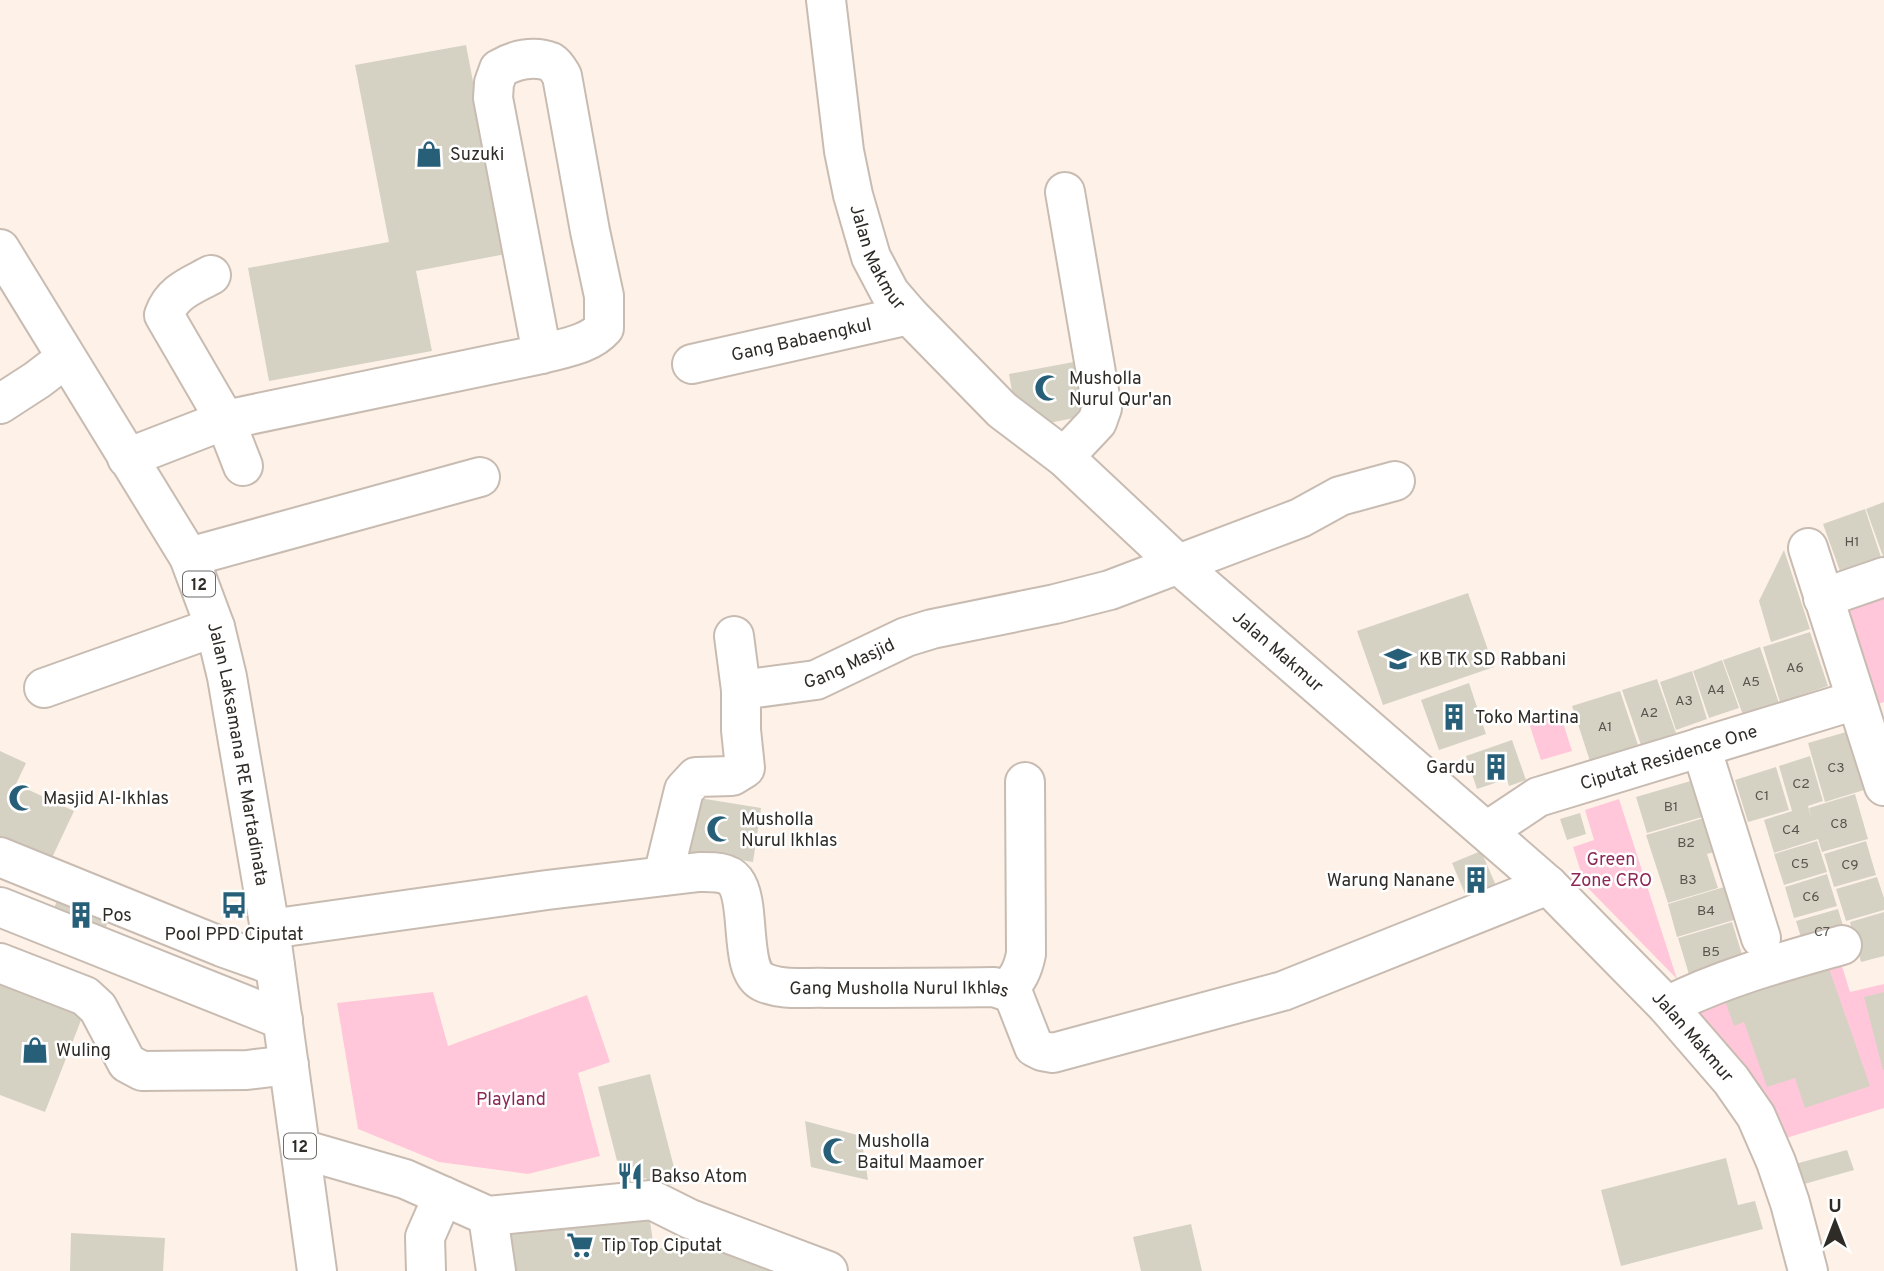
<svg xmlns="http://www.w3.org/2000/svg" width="1884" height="1271" font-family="Overpass,sans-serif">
	<rect width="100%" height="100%" fill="#fef2e8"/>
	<path fill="#ffc7d9" d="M1884,598V702L1878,704L1846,611Z
		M1559,710L1572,751L1541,760L1528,720Z
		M1619,799L1677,979L1585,885L1573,847L1594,840L1585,810Z
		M1837,950L1850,992L1884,984V1108L1776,1141L1679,1000Z
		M433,992L448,1046L587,995L610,1062L578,1073L600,1156L528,1174L439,1162L358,1129L337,1003Z"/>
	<path fill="#d5d2c4" d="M466,45L506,254L416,271L432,351L269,381L248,268L389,242L355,65Z
		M1079,361L1089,415L1039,425L1014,403L1009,374Z
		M1884,502V559L1866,509Z
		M1865,509L1881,557L1840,571L1823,524Z
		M1784,550L1810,629L1771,642L1759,601Z
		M1468,593L1494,667L1383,705L1357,631Z
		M1810,632L1828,686L1780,702L1763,647Z
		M1760,647L1779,703L1743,715L1723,660Z
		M1722,660L1739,708L1709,718L1693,671Z
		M1692,671L1707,719L1676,730L1660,682Z
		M1657,679L1676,733L1641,745L1622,690Z
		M1469,683L1486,734L1439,750L1421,700Z
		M1620,691L1638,745L1590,761L1572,706Z
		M1846,732L1864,790L1825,802L1808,743Z
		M1512,740L1526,780L1509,786L1507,779L1477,789L1466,756Z
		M0,751L26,763L16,784L74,811L50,862L0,838Z
		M1810,756L1823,801L1808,806L1812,820L1809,808L1855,794L1868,839L1822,852L1818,839L1774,853L1764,820L1792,811L1779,766Z
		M1776,767L1789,810L1748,822L1735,780Z
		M1694,780L1706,816L1647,833L1636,797Z
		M687,796L761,808L753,862L679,850Z
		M1580,813L1586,834L1567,840L1560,819Z
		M1714,815L1725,849L1707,854L1718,888L1668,903L1646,835Z
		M1817,841L1827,872L1784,885L1774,854Z
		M1866,841L1876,875L1834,887L1824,854Z
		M1481,851L1501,897L1472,910L1452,863Z
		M1827,874L1837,906L1794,918L1785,887Z
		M1877,877L1884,898V910L1846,921L1836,889Z
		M1734,884L1744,917L1677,937L1668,904Z
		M60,893L111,914L102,937L51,916Z
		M1838,909L1848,942L1806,954L1796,921Z
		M1884,912V956L1861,962L1850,922Z
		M1732,922L1745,964L1691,981L1678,938Z
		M1827,963L1870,1086L1805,1108L1795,1078L1767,1087L1744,1022L1734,1026L1724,998Z
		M0,972L87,1005L45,1112L0,1095Z
		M1884,992V1070H1883L1864,997Z
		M650,1074L678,1183L649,1190L646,1178L623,1184L598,1087Z
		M805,1121L861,1136L868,1180L811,1167Z
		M1847,1150L1854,1170L1797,1186L1791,1165Z
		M1726,1158L1738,1205L1755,1201L1763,1229L1621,1266L1601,1190Z
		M649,1214L654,1249L710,1241L776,1271H511L505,1233Z
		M1191,1224L1202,1271H1141L1133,1237Z
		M71,1233L165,1238L163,1271H70Z"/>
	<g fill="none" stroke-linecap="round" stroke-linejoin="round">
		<defs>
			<g id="minor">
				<path id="s1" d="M826,0L844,151L853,195L871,257L890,293L909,315L1002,410L1064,457L1179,565L1548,885L1667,1006L1731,1080L1756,1116L1776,1162L1790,1203L1808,1271"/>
				<path d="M211,275C191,286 172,292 164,315L225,420L243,466"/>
				<path id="s2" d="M692,364L909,315"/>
				<path d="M0,404L37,380L66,358"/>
				<path d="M1064,457L1097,422L1102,408L1065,192"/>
				<path d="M127,458L225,420L542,354C563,348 589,345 604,328V296L590,231L562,76C559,71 556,65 551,62C534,55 514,60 499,69L494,83L493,98L542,354"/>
				<path d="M1808,548L1884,786"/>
				<path d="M189,557L480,477"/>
				<path d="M1823,598L1884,577"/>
				<path d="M734,636L741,690"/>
				<path d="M44,688L215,627"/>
				<path d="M1701,747L1761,938"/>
				<path id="s3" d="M1487,831L1538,797L1856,700"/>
				<path d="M0,857L222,947L275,966"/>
				<path id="s4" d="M663,876L684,790L696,777L732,776L745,768L741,730V690L816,680L906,637L932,629L1055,604L1110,590L1300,518L1340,496L1395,481"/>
				<path d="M0,907L283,1020"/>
				<path id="s5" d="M270,929L547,890L699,872C711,872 727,871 735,881C752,903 738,970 763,982C782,991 807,987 827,988C883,988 939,988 994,987L1006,991L1014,996L1034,1047L1042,1051L1053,1053L1283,991L1548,885"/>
				<path d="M0,963L85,996L98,1008L127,1063L142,1071L247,1070L289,1065"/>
				<path d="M1006,991C1018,980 1023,969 1026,954L1025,782"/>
				<path d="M1667,1006C1722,978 1782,962 1842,945"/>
				<path d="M301,1149L405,1179L488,1216L652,1200L690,1219L828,1271"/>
				<path d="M488,1216L496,1271"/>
				<path d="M426,1271L425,1237L443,1196"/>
			</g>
			<g id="highway">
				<path id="s6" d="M0,249L189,557L215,627L227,677L270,929L317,1271"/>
			</g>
		</defs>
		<use href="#minor" stroke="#c8bcb2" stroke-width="42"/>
		<use href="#highway" stroke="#c8bcb2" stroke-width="42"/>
		<use href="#minor" stroke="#fff" stroke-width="38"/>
		<use href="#highway" stroke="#fff" stroke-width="38"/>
	</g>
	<defs>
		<symbol id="shop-bare" viewBox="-9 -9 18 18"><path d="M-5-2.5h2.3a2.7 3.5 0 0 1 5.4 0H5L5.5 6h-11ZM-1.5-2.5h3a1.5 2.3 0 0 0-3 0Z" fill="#275f79" stroke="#fff" stroke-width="2.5" paint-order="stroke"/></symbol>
		<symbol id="mosque-bare" viewBox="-9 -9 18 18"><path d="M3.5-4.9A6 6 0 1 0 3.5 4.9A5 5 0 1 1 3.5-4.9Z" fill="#275f79" stroke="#fff" stroke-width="2.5" paint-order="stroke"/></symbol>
		<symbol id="school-bare" viewBox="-9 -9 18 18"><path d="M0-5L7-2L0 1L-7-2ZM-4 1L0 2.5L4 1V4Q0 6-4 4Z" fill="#275f79" stroke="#fff" stroke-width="2.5" paint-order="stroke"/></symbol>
		<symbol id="building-bare" viewBox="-9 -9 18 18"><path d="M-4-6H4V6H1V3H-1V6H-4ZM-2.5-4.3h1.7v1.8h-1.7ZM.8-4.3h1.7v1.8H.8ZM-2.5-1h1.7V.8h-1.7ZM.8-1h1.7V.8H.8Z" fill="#275f79" stroke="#fff" stroke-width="2.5" paint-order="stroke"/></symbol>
		<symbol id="bus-bare" viewBox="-9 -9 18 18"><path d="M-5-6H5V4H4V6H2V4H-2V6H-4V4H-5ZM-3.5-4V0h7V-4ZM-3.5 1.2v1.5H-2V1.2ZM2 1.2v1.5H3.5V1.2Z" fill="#275f79" stroke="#fff" stroke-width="2.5" paint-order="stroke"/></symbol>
		<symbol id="restaurant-bare" viewBox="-9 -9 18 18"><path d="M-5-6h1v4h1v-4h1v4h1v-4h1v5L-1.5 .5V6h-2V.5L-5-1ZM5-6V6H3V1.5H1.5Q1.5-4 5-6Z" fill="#275f79" stroke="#fff" stroke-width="2.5" paint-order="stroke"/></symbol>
		<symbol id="supermarket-bare" viewBox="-9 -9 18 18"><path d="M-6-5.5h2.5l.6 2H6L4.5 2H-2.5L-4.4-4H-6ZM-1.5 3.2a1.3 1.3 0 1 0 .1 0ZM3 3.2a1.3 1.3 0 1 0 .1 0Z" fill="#275f79" stroke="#fff" stroke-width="2.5" paint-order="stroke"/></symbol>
	</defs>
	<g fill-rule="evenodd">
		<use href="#shop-bare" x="410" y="135" width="38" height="38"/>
		<use href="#mosque-bare" x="1029" y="369" width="38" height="38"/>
		<use href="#school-bare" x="1379" y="640" width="38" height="38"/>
		<use href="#building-bare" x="1435" y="698" width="38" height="38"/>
		<use href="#building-bare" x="1477" y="748" width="38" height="38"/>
		<use href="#mosque-bare" x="3" y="779" width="38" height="38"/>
		<use href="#mosque-bare" x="701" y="810" width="38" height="38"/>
		<use href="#building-bare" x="1457" y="861" width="38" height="38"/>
		<use href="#bus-bare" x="215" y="886" width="38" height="38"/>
		<use href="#building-bare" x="62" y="896" width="38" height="38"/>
		<use href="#shop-bare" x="16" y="1031" width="38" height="38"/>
		<use href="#mosque-bare" x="817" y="1132" width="38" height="38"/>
		<use href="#restaurant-bare" x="611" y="1157" width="38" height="38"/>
		<use href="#supermarket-bare" x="561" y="1226" width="38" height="38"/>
	</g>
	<g text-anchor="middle" stroke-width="5" stroke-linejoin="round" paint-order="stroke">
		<g font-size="14" fill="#58554e">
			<text x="1852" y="546">H1</text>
			<text x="1795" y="672">A6</text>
			<text x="1751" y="686">A5</text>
			<text x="1716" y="694">A4</text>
			<text x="1684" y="705">A3</text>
			<text x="1649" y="717">A2</text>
			<text x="1605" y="731">A1</text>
			<text x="1836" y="772">C3</text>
			<text x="1801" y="788">C2</text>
			<text x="1762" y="800">C1</text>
			<text x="1671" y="811">B1</text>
			<text x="1839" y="828">C8</text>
			<text x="1791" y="834">C4</text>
			<text x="1686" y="847">B2</text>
			<text x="1800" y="868">C5</text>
			<text x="1850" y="869">C9</text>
			<text x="1688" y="884">B3</text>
			<text x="1811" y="901">C6</text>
			<text x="1706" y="915">B4</text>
			<text x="1822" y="936">C7</text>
			<text x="1711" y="956">B5</text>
		</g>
		<g fill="#fff" stroke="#6d6b68" stroke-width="2">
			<rect x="183" y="571.5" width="32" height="25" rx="5"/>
			<rect x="284" y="1133.5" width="32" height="25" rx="5"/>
		</g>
		<g font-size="16" font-weight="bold" fill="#2f2b27">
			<text x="199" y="590">12</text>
			<text x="300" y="1152">12</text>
		</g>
		<g font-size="18" fill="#2f2b27" stroke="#fff" text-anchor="start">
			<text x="450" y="160">Suzuki</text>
			<text x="1069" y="384">Musholla<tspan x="1069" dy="21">Nurul Qur'an</tspan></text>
			<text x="1419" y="665">KB TK SD Rabbani</text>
			<text x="1475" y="723">Toko Martina</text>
			<text x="1475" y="773" text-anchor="end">Gardu</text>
			<text x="43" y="804">Masjid Al-Ikhlas</text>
			<text x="741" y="825">Musholla<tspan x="741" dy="21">Nurul Ikhlas</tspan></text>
			<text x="1455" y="886" text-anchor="end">Warung Nanane</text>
			<text x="102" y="921">Pos</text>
			<text x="234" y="940" text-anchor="middle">Pool PPD Ciputat</text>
			<text x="56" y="1056">Wuling</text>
			<text x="857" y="1147">Musholla<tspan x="857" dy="21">Baitul Maamoer</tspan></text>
			<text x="651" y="1182">Bakso Atom</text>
			<text x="601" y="1251">Tip Top Ciputat</text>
		</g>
		<g font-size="18" fill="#2f2b27" stroke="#fff">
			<text dy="6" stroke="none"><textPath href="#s1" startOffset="264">Jalan Makmur</textPath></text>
			<text dy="6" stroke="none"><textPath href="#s2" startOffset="112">Gang Babaengkul</textPath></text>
			<text dy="6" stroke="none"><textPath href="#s1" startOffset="831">Jalan Makmur</textPath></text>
			<text dy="6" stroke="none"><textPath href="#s4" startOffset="348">Gang Masjid</textPath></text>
			<text dy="6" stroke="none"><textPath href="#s6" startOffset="565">Jalan Laksamana RE Martadinata</textPath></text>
			<text dy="6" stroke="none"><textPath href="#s3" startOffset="198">Ciputat Residence One</textPath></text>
			<text dy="6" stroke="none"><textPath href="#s5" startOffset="716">Gang Musholla Nurul Ikhlas</textPath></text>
			<text dy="6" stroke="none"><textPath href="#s1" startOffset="1398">Jalan Makmur</textPath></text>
		</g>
		<g font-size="18" fill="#8c2855" stroke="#fff">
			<text x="1611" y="865">Green<tspan x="1611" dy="21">Zone CRO</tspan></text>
			<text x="511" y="1105">Playland</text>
		</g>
	</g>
	<g transform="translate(1835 1222)" stroke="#ffffff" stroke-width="5" paint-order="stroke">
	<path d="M0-5L12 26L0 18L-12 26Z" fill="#2f2b27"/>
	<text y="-10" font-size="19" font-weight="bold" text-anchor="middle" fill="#2f2b27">U</text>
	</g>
</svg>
